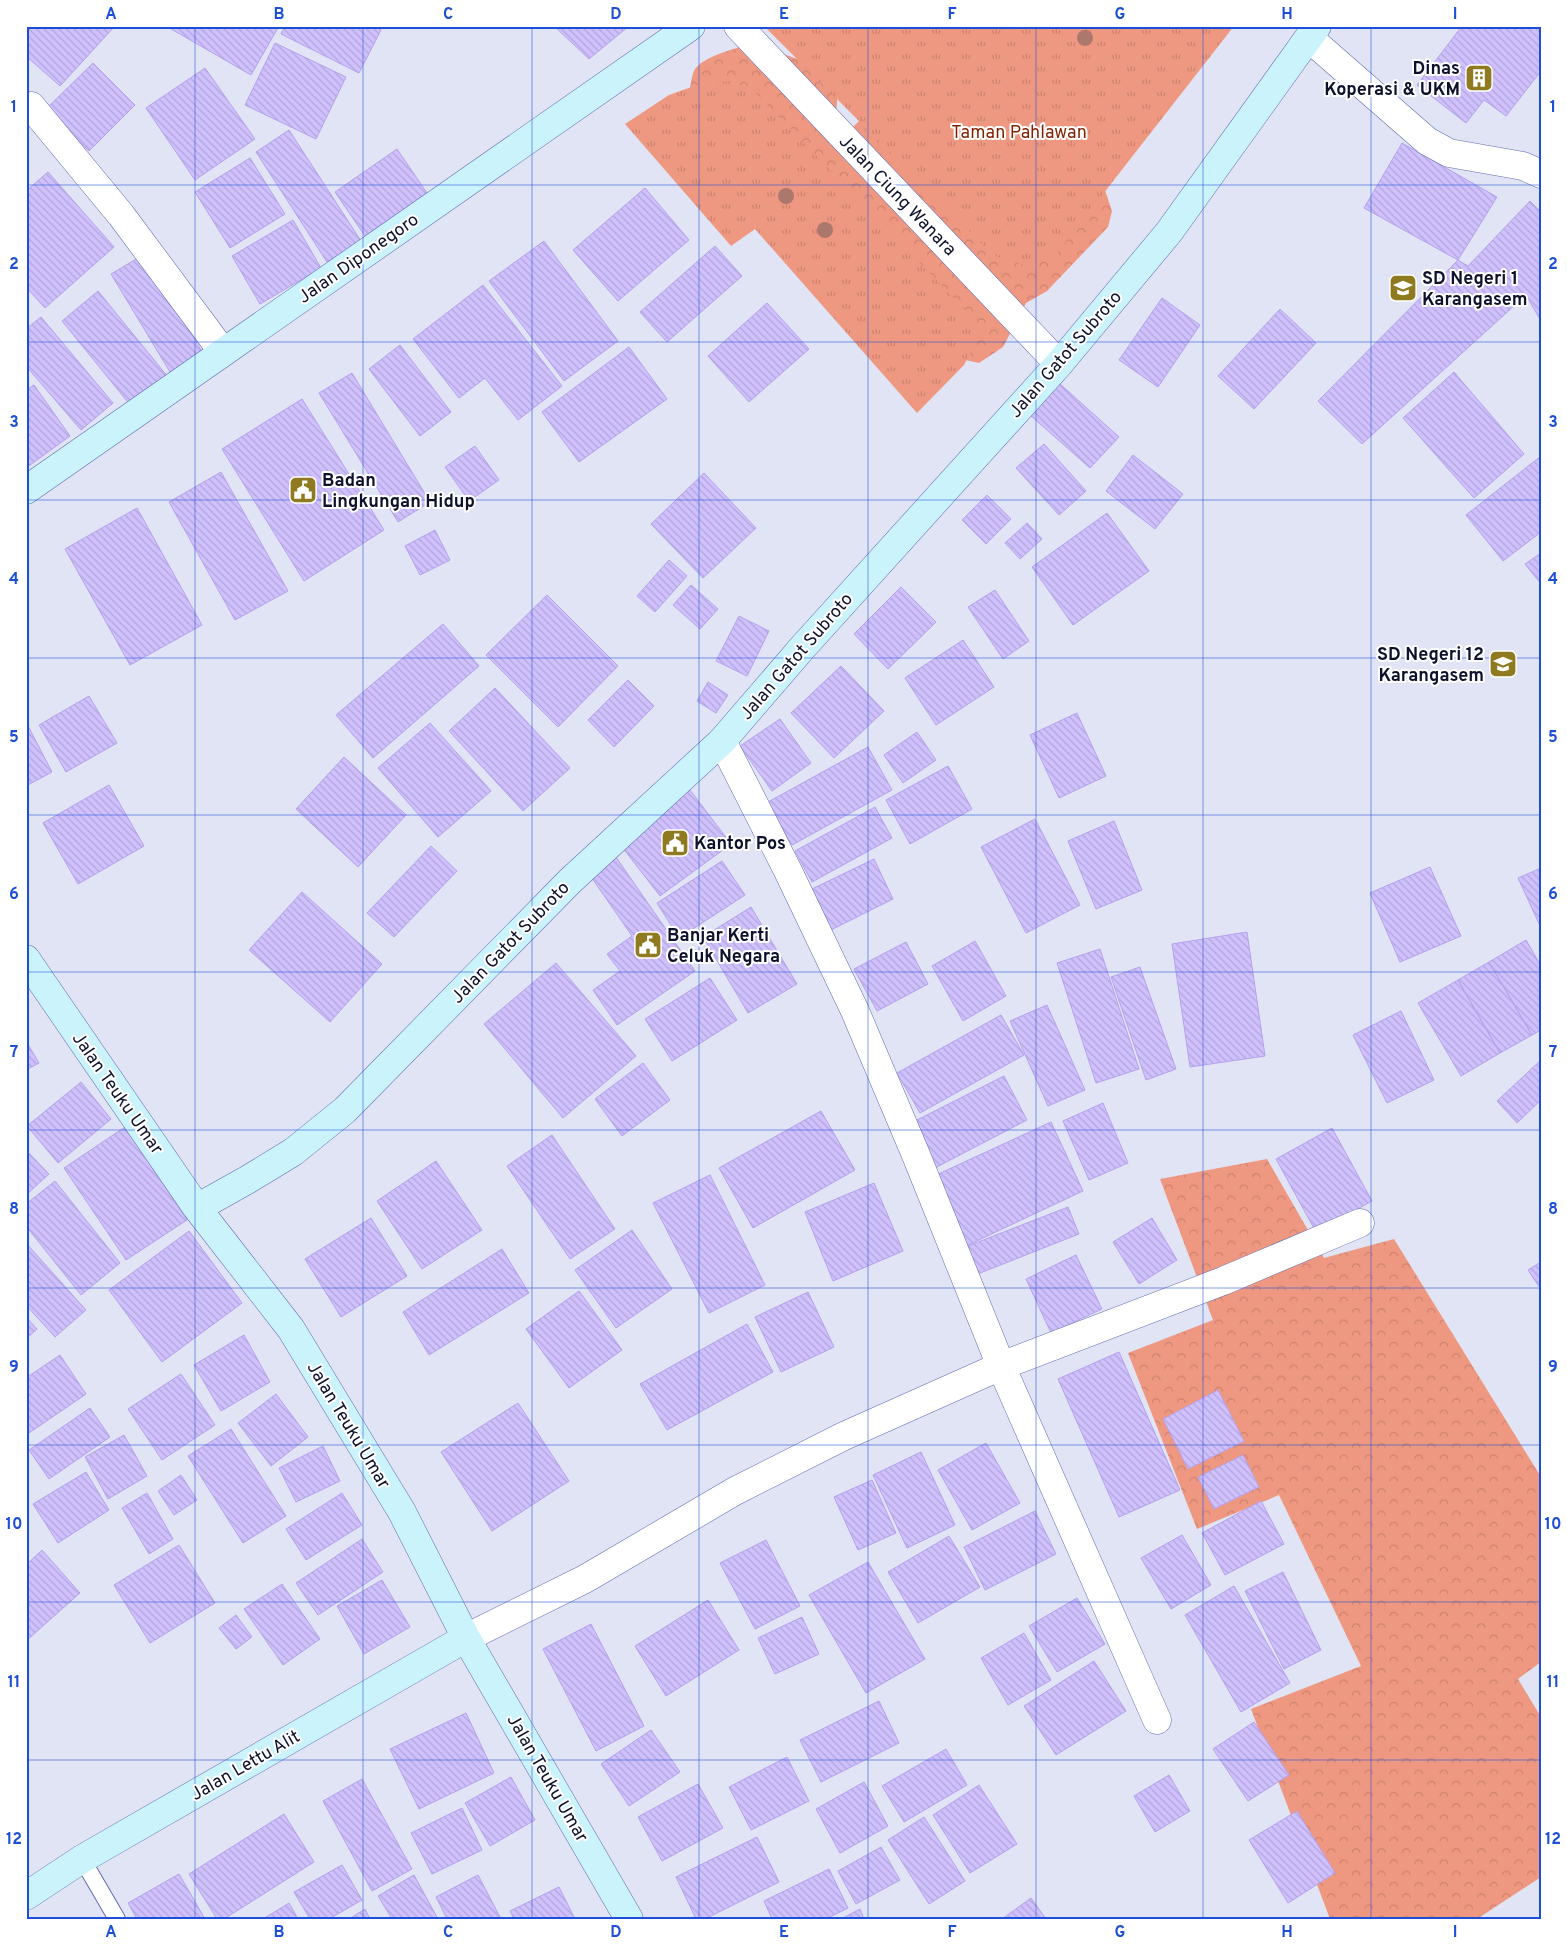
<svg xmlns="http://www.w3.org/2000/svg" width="1567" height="1945" font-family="Overpass,sans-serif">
	<defs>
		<pattern id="forest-crowns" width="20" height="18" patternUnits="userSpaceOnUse" patternTransform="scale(1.25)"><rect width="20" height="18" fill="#ef9881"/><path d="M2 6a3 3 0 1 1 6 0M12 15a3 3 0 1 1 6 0" fill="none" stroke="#cc8270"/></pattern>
		<pattern id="park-tufts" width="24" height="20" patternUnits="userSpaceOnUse" patternTransform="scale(1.25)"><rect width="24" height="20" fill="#ef9881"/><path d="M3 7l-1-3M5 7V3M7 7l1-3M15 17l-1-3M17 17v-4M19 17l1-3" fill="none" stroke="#cc8270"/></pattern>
		<pattern id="building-back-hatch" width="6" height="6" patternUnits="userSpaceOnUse" patternTransform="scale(1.25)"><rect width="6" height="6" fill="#d0c1fe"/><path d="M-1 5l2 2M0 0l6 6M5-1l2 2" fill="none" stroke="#b1a5da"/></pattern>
	</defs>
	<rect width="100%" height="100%" fill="#e0e4f4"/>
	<path fill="url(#forest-crowns)" d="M754,43L808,63L838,87L836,118L848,132L865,115L1100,175L1112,211L1108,227L1047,291L1026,303L1003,347L979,363L956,358L689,98C690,89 691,78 694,71C700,57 740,47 754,43Z
		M1267,1159L1324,1258L1394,1239L1541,1477V1662L1518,1679L1541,1717V1877L1477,1919H1330L1251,1709L1361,1666L1279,1495L1197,1529L1128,1353L1213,1320L1160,1179Z"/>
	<path fill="url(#park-tufts)" d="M769,26H1234L1057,253L1030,267L993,255L766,28Z
		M731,81L754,91L973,318L977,340L964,365L917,413L755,229L731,246L625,124L669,95L700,84Z"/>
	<path fill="url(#building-back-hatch)" stroke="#b5a1ed" d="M26,26H115L60,86L26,56Z
		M166,26H279L251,75Z
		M285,26H374L381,30L359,73L281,34Z
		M554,26H629L589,59Z
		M1462,26H1541V71L1506,116L1484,100L1466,123L1417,85Z
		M275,43L346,77L316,139L245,105Z
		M93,63L135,105L89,151L46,109Z
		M205,68L255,139L195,180L146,108Z
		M289,130L361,241L327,262L256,152Z
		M1402,143L1497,197L1458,260L1364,208Z
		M397,149L427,193L365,236L335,192Z
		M250,158L285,214L230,248L195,192Z
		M48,172L114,247L45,308L26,287V191Z
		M645,188L689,240L618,301L573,250Z
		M1530,201L1541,212V321L1526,295L1362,444L1318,401L1458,260L1468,266Z
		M293,220L321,268L260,304L232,256Z
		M544,241L618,341L564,381L489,281Z
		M715,246L742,276L667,342L640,312Z
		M143,255L203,353L170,372L111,274Z
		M483,285L562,386L518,420L485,378L459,398L413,339Z
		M98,291L168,377L131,406L62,321Z
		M1162,298L1200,325L1158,387L1119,360Z
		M767,303L809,349L749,402L708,356Z
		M1280,309L1316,343L1254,409L1218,376Z
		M41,317L113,403L81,430L26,366V329Z
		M400,345L451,412L420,436L369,369Z
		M629,347L667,399L579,462L542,412Z
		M1454,372L1524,454L1474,498L1403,418Z
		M352,373L430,502L398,522L319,393Z
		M1059,383L1119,437L1090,468L1030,415Z
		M34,385L70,436L26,468V390Z
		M302,399L384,530L304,581L222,449Z
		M1044,444L1086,491L1059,515L1016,468Z
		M475,446L499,480L469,501L445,467Z
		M1133,455L1183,494L1155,529L1106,491Z
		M1541,456V532L1503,561L1466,515Z
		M221,472L288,591L235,620L169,502Z
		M704,473L756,528L703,578L651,524Z
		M987,495L1011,519L986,544L962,520Z
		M137,508L202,625L130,665L65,549Z
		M1107,513L1149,571L1073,625L1032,567Z
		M1027,523L1042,539L1020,559L1005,543Z
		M435,530L450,560L420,575L405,546Z
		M1541,553V584L1525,564Z
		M669,560L687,576L655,612L637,596Z
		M691,585L718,609L700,629L673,605Z
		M901,587L936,622L888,669L854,634Z
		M995,590L1029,641L1003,659L968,607Z
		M547,595L618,666L558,727L486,655Z
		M739,616L769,631L747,676L716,661Z
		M443,624L479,666L373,758L336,715Z
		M963,640L994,687L936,725L905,678Z
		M841,666L884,711L834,758L791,713Z
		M628,680L654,706L614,747L588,720Z
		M708,682L728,695L716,713L697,701Z
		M495,688L570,768L523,811L449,731Z
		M89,696L117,743L66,772L39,725Z
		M1077,713L1106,776L1059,798L1030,735Z
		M780,719L811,763L772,791L740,746Z
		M26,722L52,772L26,786Z
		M430,723L491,791L438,837L378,768Z
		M917,732L936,760L903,783L884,755Z
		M868,747L892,790L792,845L768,802Z
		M344,757L406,815L358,867L296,809Z
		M948,766L972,809L910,844L886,800Z
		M109,785L144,846L78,884L43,823Z
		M690,790L731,844L660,896L619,843Z
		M875,807L892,838L812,882L795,851Z
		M1035,819L1080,905L1026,933L981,847Z
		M1114,821L1142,890L1096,909L1068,841Z
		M431,846L457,871L394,937L367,913Z
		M611,850L695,971L617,1025L593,990L620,971L607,954L632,936L585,868Z
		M874,859L893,899L831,930L812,889Z
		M722,861L745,895L679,938L657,903Z
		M1430,867L1461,936L1400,962L1370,893Z
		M1541,868V928L1518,878Z
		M302,892L382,964L330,1022L249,950Z
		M751,907L797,984L748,1013L703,937Z
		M1247,932L1265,1056L1190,1067L1172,944Z
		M1526,940L1541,966V1030L1532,1035L1489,962Z
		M975,941L1006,996L963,1021L932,966Z
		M906,942L928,984L877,1011L854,969Z
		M1100,949L1139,1069L1096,1083L1057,963Z
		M1489,962L1532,1035L1500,1053L1458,980Z
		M556,963L636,1056L563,1118L484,1024Z
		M1140,967L1176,1069L1146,1080L1111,977Z
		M710,978L737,1020L672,1061L645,1019Z
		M1458,980L1500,1053L1461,1076L1418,1003Z
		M1047,1005L1085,1090L1048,1106L1010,1021Z
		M1401,1011L1434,1080L1387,1103L1353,1035Z
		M1001,1015L1024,1055L920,1113L897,1073Z
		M26,1041L39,1063L26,1070Z
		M1541,1060V1100L1517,1123L1497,1101Z
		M643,1063L670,1100L622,1136L595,1099Z
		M1004,1076L1027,1120L933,1169L909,1124Z
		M81,1082L111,1119L58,1163L27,1126Z
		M1103,1103L1128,1163L1089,1180L1063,1121Z
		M821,1111L855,1170L753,1228L719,1168Z
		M1051,1122L1083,1191L966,1246L934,1176Z
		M125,1127L187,1220L126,1260L64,1168Z
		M1332,1128L1372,1201L1316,1232L1276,1159Z
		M552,1135L615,1229L570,1259L507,1166Z
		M26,1150L49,1174L26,1195Z
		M436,1161L482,1230L422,1269L377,1201Z
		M710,1175L765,1285L709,1313L653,1203Z
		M55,1181L120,1263L81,1295L26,1226V1204Z
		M874,1183L903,1251L833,1281L805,1212Z
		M1068,1207L1079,1234L970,1277L960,1249Z
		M371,1218L407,1276L341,1317L305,1259Z
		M1152,1218L1177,1260L1139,1284L1113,1242Z
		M632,1230L672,1289L616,1328L575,1270Z
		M189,1231L242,1303L162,1362L109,1290Z
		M26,1243L86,1310L55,1337L26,1305Z
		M502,1249L529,1293L429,1355L403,1312Z
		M1076,1255L1102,1309L1051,1333L1026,1279Z
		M1541,1262V1288H1540L1528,1270Z
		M579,1291L622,1350L569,1388L526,1329Z
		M808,1292L834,1347L781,1372L755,1317Z
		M26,1317L37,1329L26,1339Z
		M747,1324L773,1372L667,1430L640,1384Z
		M244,1335L270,1382L221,1411L194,1365Z
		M1119,1352L1180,1490L1119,1517L1058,1379Z
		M60,1355L86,1394L26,1435V1378Z
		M181,1374L215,1425L162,1460L128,1409Z
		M1218,1390L1244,1441L1188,1469L1163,1419Z
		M276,1394L308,1437L271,1466L238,1423Z
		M518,1403L569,1481L492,1531L441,1452Z
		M90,1408L110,1437L49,1479L29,1450Z
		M231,1429L286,1516L243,1543L188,1456Z
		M124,1435L147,1476L108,1499L85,1457Z
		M986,1443L1020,1503L972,1530L938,1470Z
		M323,1446L340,1481L296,1502L279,1468Z
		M921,1452L955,1525L907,1548L873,1475Z
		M1243,1455L1259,1487L1214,1509L1198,1477Z
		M86,1472L109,1510L58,1543L33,1504Z
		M181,1475L197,1500L174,1515L158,1491Z
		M872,1480L896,1533L858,1550L834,1497Z
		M147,1493L173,1539L149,1554L122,1508Z
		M342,1493L362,1525L306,1560L286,1529Z
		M1261,1501L1284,1544L1225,1575L1202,1533Z
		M1035,1511L1056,1554L985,1590L964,1547Z
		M1182,1535L1211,1585L1171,1609L1141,1558Z
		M949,1536L980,1587L918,1623L888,1572Z
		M362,1539L383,1572L318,1615L296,1583Z
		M766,1540L800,1606L755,1629L720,1563Z
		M179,1545L215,1603L150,1643L114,1585Z
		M42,1550L80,1593L26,1641V1565Z
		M868,1562L925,1659L866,1693L809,1595Z
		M1283,1572L1321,1650L1284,1669L1245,1591Z
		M382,1580L410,1627L364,1654L337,1606Z
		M282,1584L320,1639L283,1665L244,1609Z
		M1234,1586L1290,1683L1241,1712L1185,1615Z
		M1077,1598L1105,1644L1057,1672L1029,1626Z
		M708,1600L739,1650L666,1696L635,1646Z
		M236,1615L252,1637L236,1649L219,1628Z
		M802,1617L819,1654L775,1674L758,1638Z
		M591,1624L644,1726L596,1751L543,1649Z
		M1024,1633L1051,1680L1008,1705L981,1658Z
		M1094,1661L1126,1711L1056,1755L1024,1706Z
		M879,1701L899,1743L821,1782L800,1740Z
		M466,1713L494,1773L419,1809L390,1749Z
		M1254,1722L1289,1775L1248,1801L1213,1749Z
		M651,1730L680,1772L629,1806L601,1764Z
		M946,1749L967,1785L904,1822L882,1786Z
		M787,1757L809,1801L751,1830L729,1787Z
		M1169,1775L1190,1811L1155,1832L1134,1796Z
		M511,1777L535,1820L490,1846L465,1803Z
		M362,1779L412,1869L372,1891L323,1801Z
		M864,1782L888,1826L840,1853L816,1809Z
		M698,1784L723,1828L662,1861L638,1817Z
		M979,1785L1017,1844L970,1873L933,1815Z
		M462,1808L482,1850L432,1874L411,1833Z
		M1297,1811L1335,1873L1288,1903L1249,1840Z
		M284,1814L314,1862L224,1919H217L189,1874Z
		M924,1817L965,1881L929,1904L888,1840Z
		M757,1837L779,1882L705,1919H696L676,1877Z
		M881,1847L900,1880L856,1904L838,1871Z
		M342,1865L362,1900L329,1919H310L294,1892Z
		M829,1869L848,1908L826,1919H772L764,1901Z
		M179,1874L205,1919H137L128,1903Z
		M414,1875L438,1919H392L378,1896Z
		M478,1875L501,1919H447L436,1897Z
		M559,1887L575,1919H514L510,1911Z
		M1031,1898L1046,1919H1002Z
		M289,1903L298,1919H263Z
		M365,1909L370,1919H349Z
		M860,1909L864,1919H841Z"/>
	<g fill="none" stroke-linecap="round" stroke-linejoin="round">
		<defs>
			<path id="lane" d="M82,1859L117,1919"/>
			<path id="street" d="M738,26L1059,364
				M1309,38L1427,141L1449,153L1523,166L1541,174
				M31,106L121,215L223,352
				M722,741L788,871L855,1011L916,1155L1001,1366L1157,1720
				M466,1638L585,1579L735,1491L844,1436L1001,1366L1223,1281L1360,1223"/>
			<path id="secondary" d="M26,490L691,26
				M26,959L197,1208L291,1329L402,1512L466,1638L629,1919
				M197,1208L247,1180L293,1152L345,1110L570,881L722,741L803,647L1059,364L1169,232L1317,26
				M26,1896L82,1859L466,1638"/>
		</defs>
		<use href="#lane" stroke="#626cb2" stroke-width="18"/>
		<use href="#street" stroke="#626cb2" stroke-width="29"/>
		<use href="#secondary" stroke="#626cb2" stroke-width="29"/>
		<use href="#lane" stroke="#fff" stroke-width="16"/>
		<use href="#street" stroke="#fff" stroke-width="28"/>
		<use href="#secondary" stroke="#cbf3fc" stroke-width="28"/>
	</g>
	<g fill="#ac786e">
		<circle cx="1085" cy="38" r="8"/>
		<circle cx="786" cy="196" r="8"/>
		<circle cx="825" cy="230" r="8"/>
	</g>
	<path fill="none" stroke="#1d4ed8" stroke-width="1" stroke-opacity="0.55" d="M195,26V1919M363,26V1919M532,26V1919M699,26V1919M868,26V1919M1036,26V1919M1203,26V1919M1371,26V1919M26,185H1541M26,342H1541M26,500H1541M26,658H1541M26,815H1541M26,972H1541M26,1130H1541M26,1288H1541M26,1445H1541M26,1602H1541M26,1760H1541"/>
	<defs>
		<symbol id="building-square" viewBox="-11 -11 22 22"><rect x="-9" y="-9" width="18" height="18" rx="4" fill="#8f7a20" stroke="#fff"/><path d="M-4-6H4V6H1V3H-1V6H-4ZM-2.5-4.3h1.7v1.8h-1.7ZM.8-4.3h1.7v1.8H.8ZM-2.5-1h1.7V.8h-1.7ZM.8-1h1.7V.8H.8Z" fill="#fff"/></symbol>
		<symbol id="school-square" viewBox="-11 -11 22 22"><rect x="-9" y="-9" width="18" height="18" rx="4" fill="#8f7a20" stroke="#fff"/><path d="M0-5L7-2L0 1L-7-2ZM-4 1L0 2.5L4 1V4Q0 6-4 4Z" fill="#fff"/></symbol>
		<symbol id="civic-square" viewBox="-11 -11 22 22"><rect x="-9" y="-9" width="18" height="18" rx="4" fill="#8f7a20" stroke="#fff"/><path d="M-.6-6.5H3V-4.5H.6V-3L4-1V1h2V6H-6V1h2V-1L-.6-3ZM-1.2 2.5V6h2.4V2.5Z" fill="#fff"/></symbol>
	</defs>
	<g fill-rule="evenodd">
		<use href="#building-square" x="1463" y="62" width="32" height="32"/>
		<use href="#school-square" x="1387" y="272" width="32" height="32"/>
		<use href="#civic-square" x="287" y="474" width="32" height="32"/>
		<use href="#school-square" x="1487" y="648" width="32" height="32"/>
		<use href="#civic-square" x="659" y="827" width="32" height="32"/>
		<use href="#civic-square" x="632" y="929" width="32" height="32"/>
	</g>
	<g text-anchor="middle" stroke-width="4" stroke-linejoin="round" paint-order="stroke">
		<g font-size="18" font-weight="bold" fill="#0e112c" stroke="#fff" text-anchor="start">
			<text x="1460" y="74" text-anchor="end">Dinas<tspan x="1460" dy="21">Koperasi &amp; UKM</tspan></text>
			<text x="1422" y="284">SD Negeri 1<tspan x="1422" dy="21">Karangasem</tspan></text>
			<text x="322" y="486">Badan<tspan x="322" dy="21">Lingkungan Hidup</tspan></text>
			<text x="1484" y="660" text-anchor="end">SD Negeri 12<tspan x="1484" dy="21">Karangasem</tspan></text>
			<text x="694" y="849">Kantor Pos</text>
			<text x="667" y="941">Banjar Kerti<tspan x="667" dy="21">Celuk Negara</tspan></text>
		</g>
		<g font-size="18" fill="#811f01" stroke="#fff">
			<text x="1019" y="138">Taman Pahlawan</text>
		</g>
		<g font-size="18" fill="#0e112c" stroke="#fff">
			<text transform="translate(898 195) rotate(46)" y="6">Jalan Ciung Wanara</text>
			<text transform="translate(358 258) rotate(-35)" y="6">Jalan Diponegoro</text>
			<text transform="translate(1065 354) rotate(-49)" y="6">Jalan Gatot Subroto</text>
			<text transform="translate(796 656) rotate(-49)" y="6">Jalan Gatot Subroto</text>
			<text transform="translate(510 942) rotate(-46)" y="6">Jalan Gatot Subroto</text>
			<text transform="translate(118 1093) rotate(55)" y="6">Jalan Teuku Umar</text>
			<text transform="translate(349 1425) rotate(59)" y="6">Jalan Teuku Umar</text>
			<text transform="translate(245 1765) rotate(-30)" y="6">Jalan Lettu Alit</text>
			<text transform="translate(548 1778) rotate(60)" y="6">Jalan Teuku Umar</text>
		</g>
	</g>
	<rect width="1567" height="1945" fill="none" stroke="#ffffff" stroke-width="55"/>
	<rect x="28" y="28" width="1512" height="1890" fill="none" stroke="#1d4ed8" stroke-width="2"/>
	<g font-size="16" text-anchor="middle" font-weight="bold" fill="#1d4ed8">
		<text x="111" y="19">A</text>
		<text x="279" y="19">B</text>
		<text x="448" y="19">C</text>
		<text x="616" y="19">D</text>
		<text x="784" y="19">E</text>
		<text x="952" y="19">F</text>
		<text x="1120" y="19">G</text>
		<text x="1287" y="19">H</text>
		<text x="1455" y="19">I</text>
		<text x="14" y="112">1</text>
		<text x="1553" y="112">1</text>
		<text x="14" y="269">2</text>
		<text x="1553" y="269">2</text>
		<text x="14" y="427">3</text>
		<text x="1553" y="427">3</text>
		<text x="14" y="584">4</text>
		<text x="1553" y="584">4</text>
		<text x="14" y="742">5</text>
		<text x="1553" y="742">5</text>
		<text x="14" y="899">6</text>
		<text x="1553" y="899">6</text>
		<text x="14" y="1057">7</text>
		<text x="1553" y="1057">7</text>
		<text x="14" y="1214">8</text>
		<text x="1553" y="1214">8</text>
		<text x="14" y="1372">9</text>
		<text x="1553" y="1372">9</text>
		<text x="14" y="1529">10</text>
		<text x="1553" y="1529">10</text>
		<text x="14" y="1687">11</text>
		<text x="1553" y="1687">11</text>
		<text x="14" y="1844">12</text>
		<text x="1553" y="1844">12</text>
		<text x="111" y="1937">A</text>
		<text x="279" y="1937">B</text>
		<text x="448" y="1937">C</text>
		<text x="616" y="1937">D</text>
		<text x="784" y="1937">E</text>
		<text x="952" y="1937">F</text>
		<text x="1120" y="1937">G</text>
		<text x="1287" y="1937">H</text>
		<text x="1455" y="1937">I</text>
	</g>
</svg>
